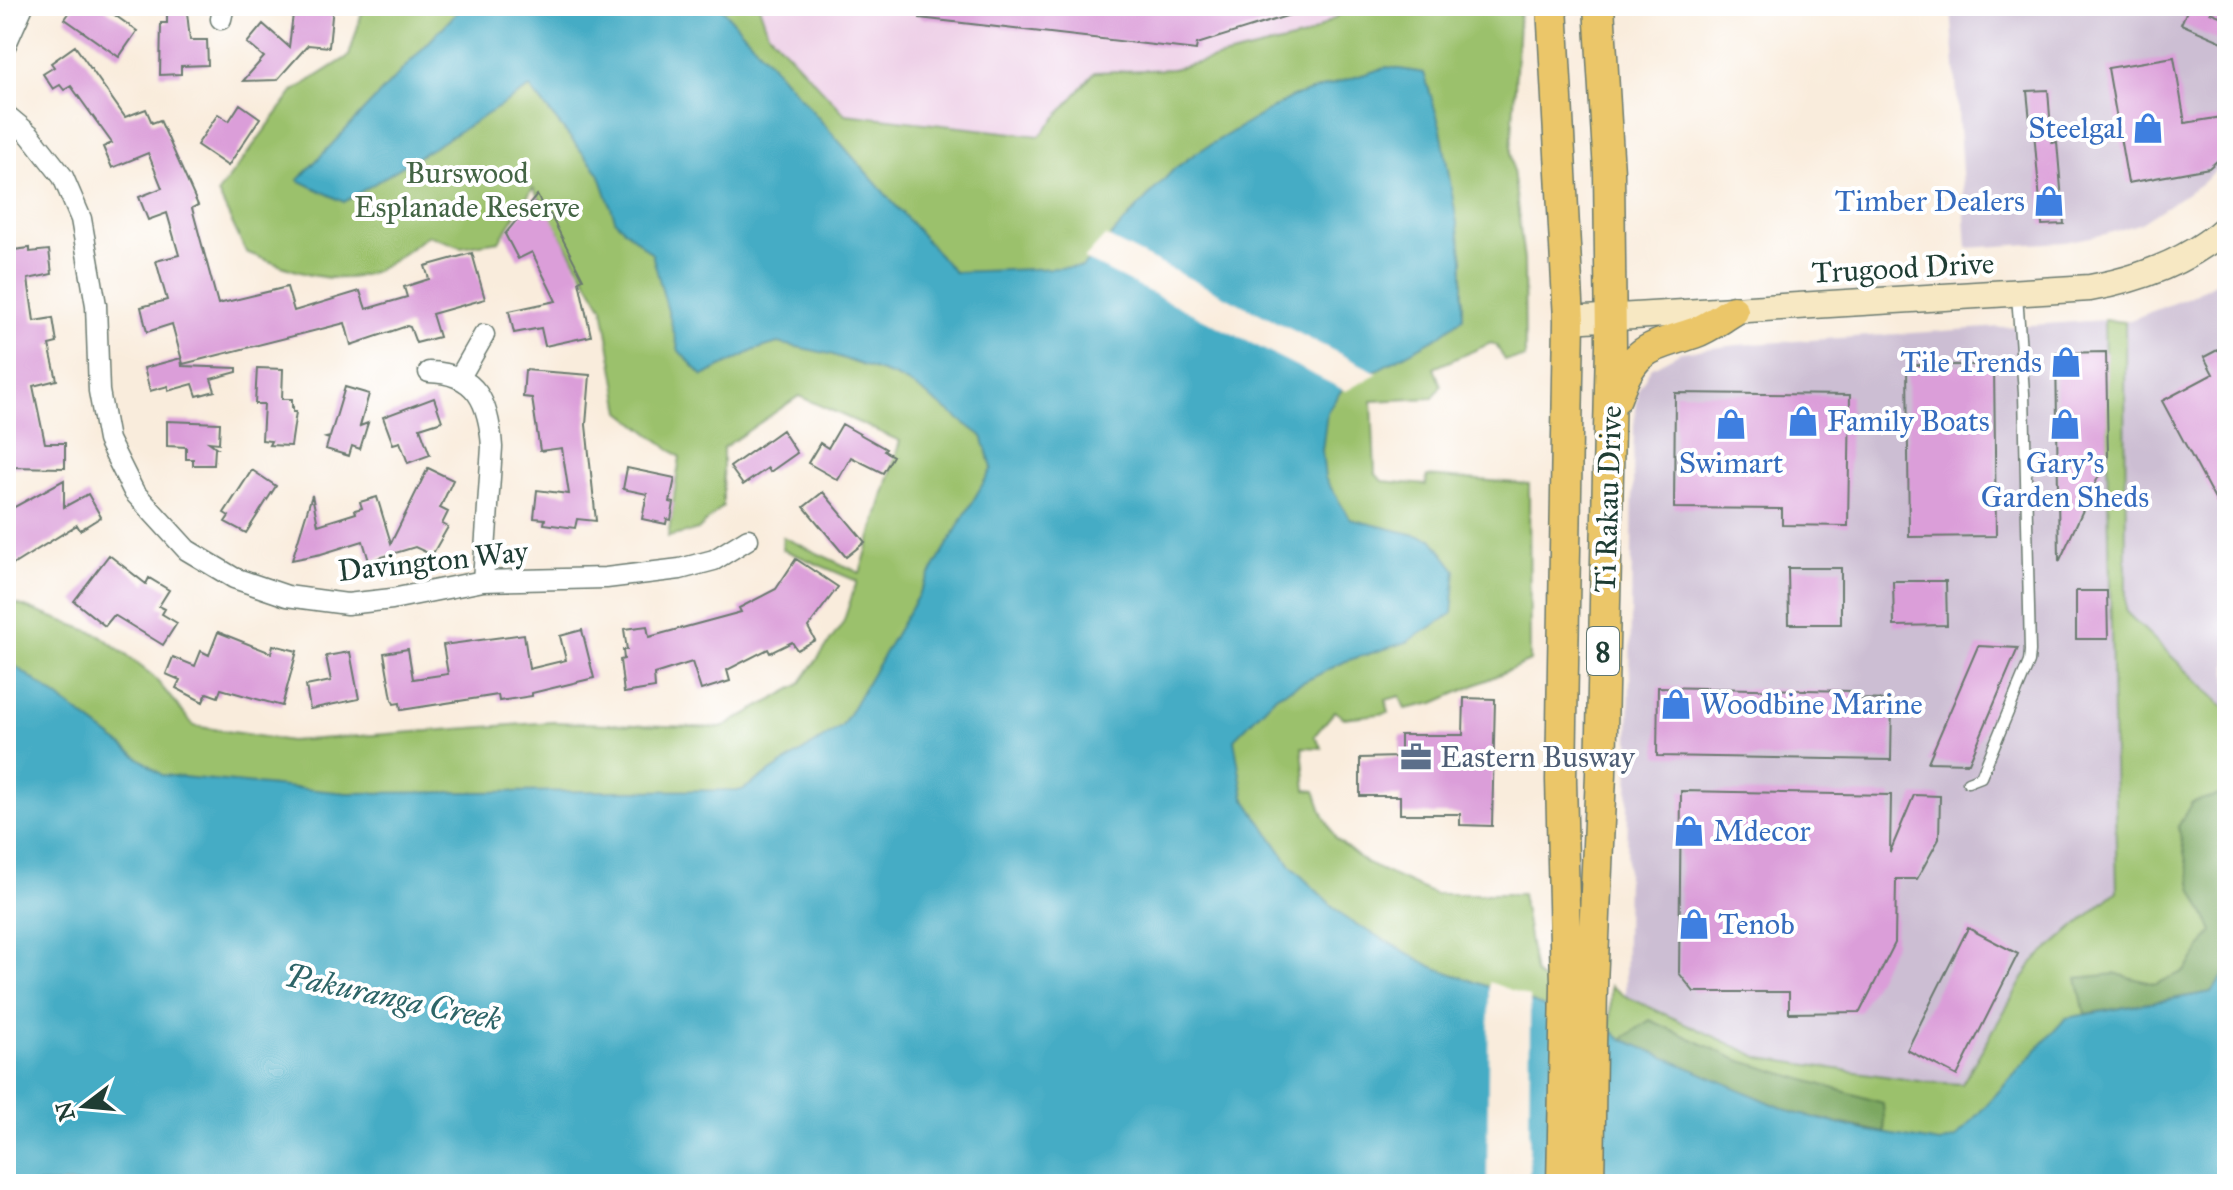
<svg xmlns="http://www.w3.org/2000/svg" width="2233" height="1190" font-family="'IM FELL Great Primer',serif">
	<rect width="100%" height="100%" fill="#fff"/>
	<filter id="ink" filterUnits="userSpaceOnUse"><feTurbulence type="fractalNoise" baseFrequency=".0125" numOctaves="2"/><feDisplacementMap in="SourceGraphic" scale="16" xChannelSelector="R" yChannelSelector="G"/><feConvolveMatrix kernelMatrix="1 2 1 2 8 2 1 2 1" color-interpolation-filters="sRGB"/></filter>
	<filter id="wash" filterUnits="userSpaceOnUse"><feTurbulence type="fractalNoise" baseFrequency=".006" numOctaves="4" result="noise"/><feDisplacementMap in="SourceGraphic" scale="32" xChannelSelector="R" yChannelSelector="G"/><feGaussianBlur stdDeviation="1.8" result="paint"/><feColorMatrix in="noise" values="0 0 0 0 0 0 0 0 0 0 0 0 0 0 0 0 0 1.4 0 .05"/><feComposite in="paint" operator="in"/></filter>
	<g filter="url(#wash)">
		<rect width="100%" height="100%" fill="#f9ecdc"/>
		<path fill="#eed0e7" d="M759,6H1353L1305,37L1172,69L1095,72L1040,136L845,114L768,32Z"/>
		<path fill="#ccbed3" d="M1951,6H2227V158L2204,182L2141,223L2106,234L2065,242L1967,248Z
			M2227,276V710L2126,612L2125,322L2191,296Z
			M2104,320L2113,622L2117,891L2033,962L1962,1084L1925,1082L1761,1058L1625,996L1634,425L1639,388L1651,368L1681,352L1737,345Z"/>
		<path fill="#9bc16c" stroke="#5d7f50" stroke-width="2" d="M364,6H759L768,32L845,114L1040,136L1095,72L1172,69L1305,37L1353,6H1520L1511,153L1524,261L1525,358L1505,360L1496,345L1491,343L1434,368L1441,386L1433,398L1372,401L1375,473L1382,481L1426,485L1427,476L1529,484L1530,661L1434,703L1405,709L1400,696L1386,700L1389,713L1344,718L1335,711L1314,736L1322,748L1302,747L1306,790L1315,791L1323,814L1336,839L1367,864L1434,894H1522L1535,974L1548,985V1008L1610,1030L1611,986L1625,996L1761,1058L1925,1082L1962,1084L2033,962L2117,891L2104,320L2125,322L2126,612L2227,710V1184L6,894V600L100,635L153,676L194,726L290,741L553,722L721,728L799,685L843,623L857,581L782,549L783,537L860,573L900,441L799,396L723,448V506L698,530L668,537L680,457L621,412L603,308L533,188L499,241L461,247L428,235C411,247 393,263 375,271C332,290 286,268 246,252L218,193L294,91L349,56Z"/>
		<path fill="#7ca760" stroke="#4e724a" stroke-width="2" d="M2227,793V971L2212,992L2085,1014L2077,978L2116,974L2156,984L2185,971L2213,931L2193,891L2178,826L2192,802Z
			M1650,1020L1738,1060L1883,1103L1885,1133L1794,1113L1622,1039Z"/>
		<path fill="#45acc5" stroke="#32747c" stroke-width="2" d="M463,6H720L954,272L1082,267L1174,169L1196,153L1292,97L1387,67L1424,73L1441,129L1463,258V318L1438,337L1343,388L1327,412L1322,451L1325,478L1350,519L1432,539L1456,570L1452,614L1407,642L1346,661L1277,695L1234,739L1244,797L1292,867L1345,918L1433,967L1610,1030L1622,1039L1794,1113L1864,1130L1940,1143L1956,1138L2066,1018L2212,992L2227,971V1184H6V659L162,775L347,793L742,790L842,726L992,468L982,436L917,388L896,377L830,354L778,343L755,350L703,376L679,351L652,254L616,222L599,173L530,88L344,202L298,180Z"/>
		<path fill="#f9ecdc" d="M1105,236L1308,338L1378,373L1346,391L1084,259Z
			M1489,982L1530,997L1529,1184H1487Z"/>
		<g id="blocks">
			<path fill="#db9ed9" d="M74,6H102L137,31L119,57L65,19Z
				M294,6H333L329,47L308,45L277,80L243,81L264,57L247,43L263,24L289,47Z
				M921,6H1305L1306,10L1197,44L1196,50L920,18Z
				M2189,6H2213L2210,12L2227,19V44L2181,24Z
				M187,12L190,40H207L208,65L181,66V74L160,75L161,23H167V13Z
				M75,46L125,117L146,109L152,123L160,120L198,205L192,208L218,304L287,287L294,311L360,291L366,309L407,297L404,287L429,279L425,266L472,253L485,299L432,314L439,337L416,343L410,327L407,326L351,345L345,323L183,364L172,324L147,332L141,307L167,300L156,261L179,255L167,213L148,220L139,197L162,188L148,153L112,168L103,147L112,143L71,86L64,90L60,85L53,89L43,74L54,67L51,63Z
				M2174,57L2185,123L2222,117L2227,152L2209,168L2128,183L2108,68Z
				M2048,90L2052,143L2057,142L2064,224L2042,225L2033,120L2030,121L2027,91Z
				M240,104L260,118L228,166L197,145L218,114L229,121Z
				M537,195L547,215L550,214L583,279L579,281L591,336L545,346L541,328L514,333L509,311L556,301L532,252L518,259L505,234Z
				M30,248V252L49,250L52,274L28,279L34,321L53,318L57,343L49,345L57,380L33,386L45,443H65V468L8,467L6,391L10,390L6,373V251Z
				M2227,345V522L2162,401L2213,374L2204,357Z
				M2106,352L2108,456L2059,562L2056,353Z
				M181,358L182,366L237,368V372L211,379L215,391L197,396L193,384L168,391V386L150,391L144,368Z
				M1907,365H1994L1996,536L1909,537Z
				M257,368L283,369L282,399H292V408L293,406V412H296L291,446L269,445L271,441L262,440L264,404H255Z
				M525,370L590,375L586,425L596,521L577,519L575,528L544,524L545,519L534,518L537,490L569,494L562,448L540,451L532,398L523,397Z
				M345,387L369,394L360,426L368,423L360,449L352,446L349,456L326,449L329,439L326,438L330,437Z
				M1675,393L1850,395L1848,526L1782,525V509L1674,508Z
				M434,398L442,421L420,428L430,455L408,463L400,442L393,444L383,417Z
				M167,421L220,423L219,443L209,442L217,448H215L214,465H193V459H186V447L167,446Z
				M842,424L886,449L884,451L893,456L883,473L851,457L838,480L808,463L820,443L828,448Z
				M782,430L797,453L770,472L768,468L743,485L730,467Z
				M428,468L453,480L440,508L448,512L442,524L448,527L432,555L415,547L369,561L363,541L321,554L292,560L312,495L318,525L356,513L355,510L362,508L360,502L377,497L391,543Z
				M627,468L675,478L670,502L674,503L671,520L667,519L666,524L642,519L647,494L623,489Z
				M252,470L276,486L246,533L225,522L229,516L224,513Z
				M64,480V507L88,494L101,517L80,530L77,525L6,569V501L11,509Z
				M823,492L865,542L846,557L804,507Z
				M109,555L146,584L149,578L169,590L159,606L165,609L162,614L177,623L163,645L114,615L105,626L74,601Z
				M796,559L838,587L808,627L815,640L797,650L792,642L770,653L768,649L727,670L730,681L701,690L692,662L654,674L655,688L624,693L620,660L624,659L623,650H627L624,629L647,626L649,637L741,612L739,608L776,589Z
				M1788,568H1841V624H1789Z
				M1893,581H1946L1947,625L1894,626Z
				M2076,591H2107L2108,639H2076Z
				M582,630L594,678L532,693V696L499,701L498,695L401,710L400,703L394,704L392,699L384,653L408,649L413,679L448,674L443,645L524,634L529,669L566,660L560,636Z
				M218,632L271,653L273,645L297,651L282,706L221,689L218,697L207,693L203,702L176,688L180,680L166,674L173,657L195,666L201,651L209,655Z
				M1978,646L2018,648L1969,763L1928,762Z
				M350,652L359,699L310,709L306,686L331,681L326,656Z
				M1658,687L1852,691V699L1892,700L1891,760L1657,756Z
				M1464,698L1495,699L1492,826L1460,825V814H1400V796H1360V758L1400,757V735H1463Z
				M1681,791L1891,795L1890,852L1914,795L1940,796L1939,839L1917,879H1896L1895,943L1860,1012L1789,1013V992H1694L1679,973Z
				M1968,928L2018,954L1957,1076L1907,1050Z"/>
		</g>
	</g>
	<g filter="url(#ink)">
		<use href="#blocks" fill-opacity="0" stroke="#6b7a6f" stroke-width="2"/>
		<g fill="none" stroke-linecap="round" stroke-linejoin="round">
			<defs>
				<path id="lane" d="M1968,782L1981,777L2029,662L2030,651L2024,393L2017,295"/>
				<path id="street" d="M221,19L224,6
					M6,44L23,6
					M6,115L30,135L63,177L81,219L96,305L99,391L108,440L134,492L187,550L234,578L287,596L347,604L392,599L483,581L606,578L680,569L714,560L748,539
					M429,372C477,373 489,403 492,447L483,581
					M460,377L484,335"/>
				<path id="secondary" d="M1569,320L2090,288C2140,279 2189,261 2227,227"/>
				<path id="primary" d="M1552,6L1569,320L1561,780L1566,985L1562,1184
					M1616,398C1634,347 1647,349 1694,333C1708,328 1721,318 1733,311
					M1589,1184L1592,985L1601,774L1611,344L1609,172L1599,6"/>
			</defs>
			<use href="#lane" stroke="#6b7a6f" stroke-width="13"/>
			<use href="#street" stroke="#6b7a6f" stroke-width="23"/>
			<use href="#secondary" stroke="#6b7a6f" stroke-width="29"/>
			<use href="#primary" stroke="#6b7a6f" stroke-width="33"/>
			<use href="#lane" stroke="#fff" stroke-width="10"/>
			<use href="#street" stroke="#fff" stroke-width="20"/>
			<use href="#secondary" stroke="#f7e8c3" stroke-width="26"/>
			<use href="#primary" stroke="#ebc669" stroke-width="30"/>
		</g>
	</g>
	<defs>
		<symbol id="shop-bare" viewBox="-9 -9 18 18"><path d="M-5-2.5h2.3a2.7 3.5 0 0 1 5.4 0H5L5.5 6h-11ZM-1.5-2.5h3a1.5 2.3 0 0 0-3 0Z" fill="#3f7fe0" stroke="#fff" stroke-width="2.5" paint-order="stroke"/></symbol>
		<symbol id="office-bare" viewBox="-9 -9 18 18"><path d="M-6-3h4V-5.5h4V-3h4V5H-6ZM-1-4.5V-3h2v-1.5ZM-6 0V1H6V0Z" fill="#5c6f8a" stroke="#fff" stroke-width="2.5" paint-order="stroke"/></symbol>
	</defs>
	<g fill-rule="evenodd">
		<use href="#shop-bare" x="2126" y="106" width="44" height="44"/>
		<use href="#shop-bare" x="2027" y="179" width="44" height="44"/>
		<use href="#shop-bare" x="2044" y="340" width="44" height="44"/>
		<use href="#shop-bare" x="1781" y="399" width="44" height="44"/>
		<use href="#shop-bare" x="1709" y="402" width="44" height="44"/>
		<use href="#shop-bare" x="2043" y="402" width="44" height="44"/>
		<use href="#shop-bare" x="1654" y="682" width="44" height="44"/>
		<use href="#office-bare" x="1394" y="735" width="44" height="44"/>
		<use href="#shop-bare" x="1667" y="809" width="44" height="44"/>
		<use href="#shop-bare" x="1672" y="902" width="44" height="44"/>
	</g>
	<g text-anchor="middle" stroke-width="8" stroke-linejoin="round" paint-order="stroke">
		<rect fill="#fff" stroke="#627771" stroke-width="2" x="1587" y="627" width="32" height="48" rx="6"/>
		<g font-size="28" font-weight="bold" fill="#1f3d34">
			<text x="1603" y="661">8</text>
		</g>
		<g font-size="30" fill="#366cbe" stroke="#fff" text-anchor="start">
			<text x="2124" y="138" text-anchor="end">Steelgal</text>
			<text x="2025" y="211" text-anchor="end">Timber Dealers</text>
			<text x="2042" y="372" text-anchor="end">Tile Trends</text>
			<text x="1827" y="431">Family Boats</text>
			<text x="1731" y="473" text-anchor="middle">Swimart</text>
			<text x="2065" y="473" text-anchor="middle">Gary's<tspan x="2065" dy="34">Garden Sheds</tspan></text>
			<text x="1700" y="714">Woodbine Marine</text>
			<text x="1713" y="841">Mdecor</text>
			<text x="1718" y="934">Tenob</text>
		</g>
		<g font-size="30" fill="#446545" stroke="#fff">
			<text x="467" y="183">Burswood<tspan x="467" dy="34">Esplanade Reserve</tspan></text>
		</g>
		<g font-size="30" fill="#1f3d34" stroke="#fff">
			<text transform="translate(1903 268) rotate(-3)" y="10">Trugood Drive</text>
			<text transform="translate(1608 499) rotate(-88)" y="10">Ti Rakau Drive</text>
			<text transform="translate(433 561) rotate(-6)" y="10">Davington Way</text>
		</g>
		<g font-size="30" fill="#4e5e75" stroke="#fff" text-anchor="start">
			<text x="1440" y="767">Eastern Busway</text>
		</g>
		<g font-size="32" font-style="italic" fill="#2c6467" stroke="#fff">
			<text transform="translate(393 997) rotate(12)" y="11">Pakuranga Creek</text>
		</g>
	</g>
	<rect width="2233" height="1190" fill="none" stroke="#fff" stroke-width="32"/>
	<g transform="translate(84 1106) rotate(254)" stroke="#ffffff" stroke-width="6" paint-order="stroke">
	<path d="M0-6L14 30L0 20L-14 30Z" fill="#1f3d34"/>
	<text y="-12" font-size="22" font-weight="bold" text-anchor="middle" fill="#1f3d34">N</text>
	</g>
</svg>
